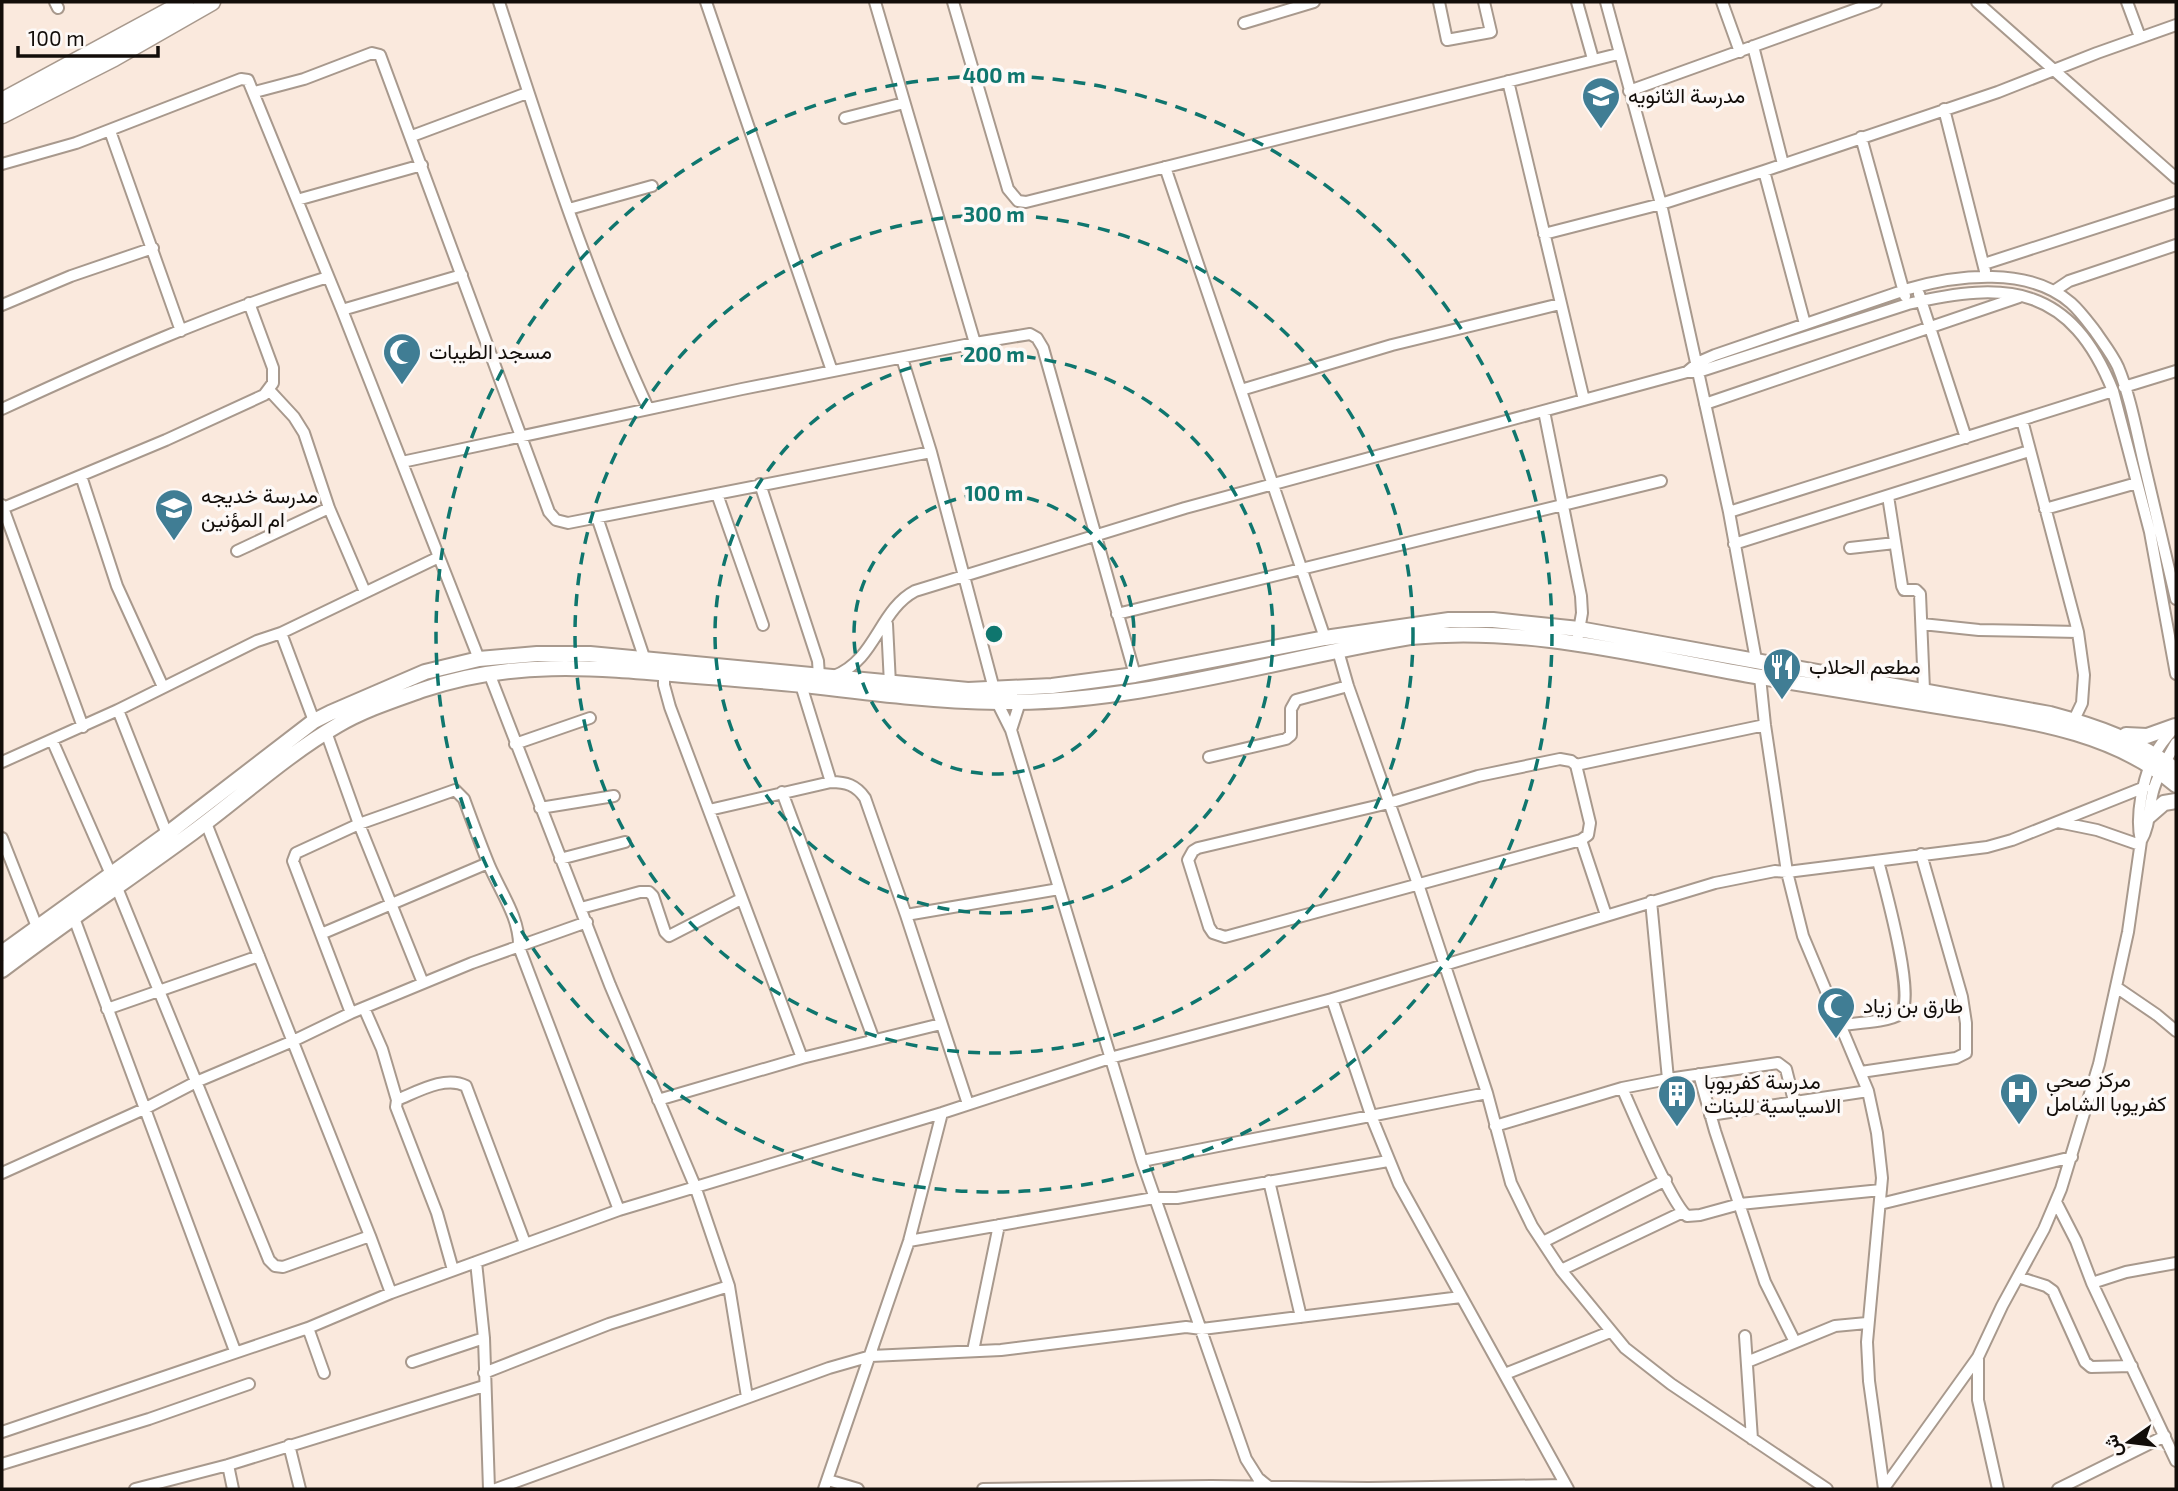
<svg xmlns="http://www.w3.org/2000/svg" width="2178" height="1491" font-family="'Exo 2',Vazirmatn,sans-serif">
	<rect width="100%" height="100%" fill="#fae9dd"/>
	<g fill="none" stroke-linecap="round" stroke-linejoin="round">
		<defs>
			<path id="minor" d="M55,2L58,8
				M499,2C543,138 588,279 648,408
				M706,2L832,371
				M875,2L975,343
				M953,2L1008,189L1018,201L1026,202L1618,54
				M1439,2L1447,40L1491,32L1484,2
				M1577,2L1593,59
				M1606,2L1661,204L1729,512L1756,660
				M1722,2L1740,52
				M1977,2L2176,178
				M2127,2L2140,37
				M1244,23L1314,2
				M1753,46L1783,164
				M1508,81L1584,400
				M1629,91L1876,2
				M255,92L304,79L372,53L380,55L549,512L556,520L568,523L931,452
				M1944,109L1985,271
				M845,118L904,103
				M110,131L181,331
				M412,136L527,93
				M1861,137L1905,296
				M2,164L76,143L241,79L248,80L342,310L479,659
				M1165,167L1325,638
				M1764,171L1805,324
				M297,200L422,165
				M569,209L652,186
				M1544,234L1661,204L1764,171L1998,92L2097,53L2176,25
				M1984,264L2176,202
				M2054,291L2069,281L2176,245
				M1919,294L1966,438
				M2,305L71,276L153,248
				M342,310L462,275
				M902,358L931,452L994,689
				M1687,372L1699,362L1715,355L1908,289C1957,275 2029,266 2071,303C2080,311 2088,322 2095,331C2103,343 2112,354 2118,367C2130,396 2136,429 2143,459C2154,506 2165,552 2176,599
				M2124,387L2176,371
				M269,390L294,417L304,433L329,508L365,592
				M1241,390L1392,345L1560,304
				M1705,404L2019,297
				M2,409C108,360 216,312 328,277
				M1544,411L1581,596L1582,613L1578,636
				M2022,420L2078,632L2084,675L2082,703L2071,726
				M402,462L742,389L975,343L1030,334L1037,338L1043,348L1135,675
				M81,476L117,586L163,687
				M760,484L818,661L819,676
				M717,494L763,625
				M1888,496L1902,586L1904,590H1916L1920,594L1924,690
				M2,505L83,727
				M3,508L166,440L264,395L273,383V368L249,303
				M2045,509L2137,483
				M1729,512L2113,391
				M597,517L645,660
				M1734,544L2029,451
				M1850,548L1895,543
				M237,551L329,508
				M1117,614L1661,481
				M887,624L890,684
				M1922,624L1979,630L2078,632
				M281,633L314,721
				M1338,651L1348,686L1418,884L1487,1093L1511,1183L1532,1226L1561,1270L1625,1348L1671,1384L1827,1489
				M489,673L610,985L695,1186L729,1286L747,1397
				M664,673V685L670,707L802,1058
				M834,676C876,660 879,610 915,591L1185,508L1687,372H1698L1908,304C2008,280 2071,286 2113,391L2150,532L2176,674
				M1760,677L1765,725L1787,872L1803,936L1868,1091L1877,1133L1882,1178L1867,1342L1869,1381L1884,1489
				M801,685L831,782
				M997,702L1011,730L1142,1161L1246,1459L1258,1478L1269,1487
				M118,710L167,834
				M1011,730L1020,702
				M326,732L359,824L423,983
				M52,740L117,888L269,1260L275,1266L283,1267L370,1236
				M515,744L590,718
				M1209,757L1286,739L1291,735V709L1296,700L1348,686
				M2,762L118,710L257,641L281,633L439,557
				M1576,765L1590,823L1588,835L1581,840L1225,937L1213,933L1209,927L1188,860L1193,851L1198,848L1389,803L1478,776L1560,759L1571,761L1576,765L1765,725
				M782,792L874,1040
				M540,808L614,796
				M709,810L831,782C846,782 856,785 865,798L906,915L968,1104
				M2058,822L2097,830L2140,845
				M206,823L370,1236L391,1293
				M2,838L37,927
				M1581,840L1606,915
				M2141,841C2135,816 2143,778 2155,754C2160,744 2168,735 2175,727
				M560,859L625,842
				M1651,901L1668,1079
				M581,908L640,892H649L653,896L665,932L669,936L741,899
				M906,915L1059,889
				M74,918L235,1351
				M321,934L488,863
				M2116,987L2157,1015L2176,1031
				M1332,999L1372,1118L1399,1184L1568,1489
				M364,1008L382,1049L397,1100
				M107,1009L259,956
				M351,1013L293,861L296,853L359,824L455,790L464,799C472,821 480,843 489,865C500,891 520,918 519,947L619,1210
				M1841,1025C1856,1023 1889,1022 1900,1014C1917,1001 1884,884 1878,861
				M1861,1072L1956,1058L1966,1053V1023L1962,997L1921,854
				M1699,1074L1715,1131L1765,1282L1795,1342
				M1622,1088C1633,1112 1670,1202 1687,1216L1700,1215L1740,1204L1881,1190
				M658,1100L802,1058L941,1024
				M1710,1115L1868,1091
				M1495,1126L1622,1088L1668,1079L1778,1063L1786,1069L1794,1101
				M1142,1161L1487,1093
				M2,1173L144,1109L196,1082L293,1041L351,1013L472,963L587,922
				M1269,1181L1301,1317
				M2056,1202L2076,1241L2092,1283L2176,1461
				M1880,1204L2072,1157
				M909,1241L1154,1198H1177L1388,1161
				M1543,1242L1666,1180
				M476,1262L484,1338L489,1489
				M453,1270L437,1213L396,1107L397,1100C417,1092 445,1075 466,1086L525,1243
				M1561,1270L1683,1212
				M2018,1277L2046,1286L2053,1291L2085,1362L2091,1367L2132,1366
				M2092,1283L2126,1272L2176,1263
				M308,1328L324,1373
				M1745,1336L1752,1439
				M973,1351L999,1225
				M1978,1357V1400L1998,1489
				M412,1362L484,1338
				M1747,1362L1835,1326L1867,1323
				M484,1373L609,1324L729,1286
				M1505,1374L1610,1332
				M2,1432L308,1328L391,1293L619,1210L942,1113L1110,1058L1332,999L1715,883L1775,871L1787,872L1987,847L2012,840L2145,787
				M289,1445L300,1489
				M2,1464L149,1419L249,1384
				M228,1465L233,1489
				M828,1480L858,1489
				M1884,1488L1978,1357L2002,1306L2044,1229L2061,1189L2099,1064L2128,932L2141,841C2151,824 2148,806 2154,788C2159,772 2168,757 2176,743
				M135,1489L228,1465L484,1386
				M496,1489L829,1368L871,1356L1001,1350L1186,1327L1202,1329L1461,1297
				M824,1489L909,1241L942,1113
				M983,1489L1211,1486L1368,1488L1566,1485
				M2058,1489L2165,1436"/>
			<path id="major" d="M2126,735L2147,736L2175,726
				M2149,816L2164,803L2176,801
				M2,953L167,834L314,721L330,713L425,672L479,659L537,654H590L968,690L1052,686L1135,675L1325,638L1449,620H1493L1579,629L2050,714C2095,726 2139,741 2176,770
				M2,970C64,923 129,879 192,833C241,797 286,755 338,725C363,710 394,700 422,690C509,660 593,667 683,675C724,678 764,681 804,685C870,693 934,701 1000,702C1136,704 1276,659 1410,637C1529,625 1644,657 1761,677C1820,687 1879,696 1938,706C2021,720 2110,729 2176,785"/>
			<path id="highway" d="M2,101L185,2
				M2,115L114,58L212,2"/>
		</defs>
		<use href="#minor" stroke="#a8998d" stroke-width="14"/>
		<use href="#major" stroke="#a8998d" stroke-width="18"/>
		<use href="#highway" stroke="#a8998d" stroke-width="19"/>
		<use href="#minor" stroke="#fff" stroke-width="10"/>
		<use href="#major" stroke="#fff" stroke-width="14"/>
		<use href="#highway" stroke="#fff" stroke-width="16"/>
	</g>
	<g fill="none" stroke="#0f766e" stroke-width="3.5" stroke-dasharray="12 9">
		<circle cx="994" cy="634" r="140"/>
		<circle cx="994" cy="634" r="279"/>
		<circle cx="994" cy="634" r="419"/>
		<circle cx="994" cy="634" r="558"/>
	</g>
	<defs>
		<symbol id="school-pin" viewBox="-11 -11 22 30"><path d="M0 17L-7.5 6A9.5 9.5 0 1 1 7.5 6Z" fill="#407d94" stroke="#fdf9f7"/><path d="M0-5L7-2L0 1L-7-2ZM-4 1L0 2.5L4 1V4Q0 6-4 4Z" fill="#fff"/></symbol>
		<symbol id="mosque-pin" viewBox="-11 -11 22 30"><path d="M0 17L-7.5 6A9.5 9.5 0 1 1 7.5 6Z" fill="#407d94" stroke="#fdf9f7"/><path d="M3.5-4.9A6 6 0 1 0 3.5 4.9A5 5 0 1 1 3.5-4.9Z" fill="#fff"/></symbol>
		<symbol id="restaurant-pin" viewBox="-11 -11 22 30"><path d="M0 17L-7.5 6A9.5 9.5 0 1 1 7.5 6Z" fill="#407d94" stroke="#fdf9f7"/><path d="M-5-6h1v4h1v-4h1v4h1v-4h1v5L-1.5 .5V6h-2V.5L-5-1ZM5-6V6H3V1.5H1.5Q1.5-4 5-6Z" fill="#fff"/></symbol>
		<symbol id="hospital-pin" viewBox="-11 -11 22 30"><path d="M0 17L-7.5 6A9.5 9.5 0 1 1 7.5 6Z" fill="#407d94" stroke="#fdf9f7"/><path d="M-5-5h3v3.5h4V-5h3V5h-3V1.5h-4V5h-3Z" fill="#fff"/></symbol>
		<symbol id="building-pin" viewBox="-11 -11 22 30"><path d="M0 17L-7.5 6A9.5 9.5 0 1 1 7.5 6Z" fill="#407d94" stroke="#fdf9f7"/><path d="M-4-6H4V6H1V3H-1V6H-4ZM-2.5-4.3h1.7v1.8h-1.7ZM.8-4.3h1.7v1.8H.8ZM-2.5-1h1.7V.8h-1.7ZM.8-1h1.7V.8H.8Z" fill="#fff"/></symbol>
	</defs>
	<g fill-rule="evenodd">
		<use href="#school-pin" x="1579" y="74" width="44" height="60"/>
		<use href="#mosque-pin" x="380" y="330" width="44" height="60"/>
		<use href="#school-pin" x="152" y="486" width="44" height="60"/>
		<use href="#restaurant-pin" x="1760" y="645" width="44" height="60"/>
		<use href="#mosque-pin" x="1814" y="984" width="44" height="60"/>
		<use href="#hospital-pin" x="1997" y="1070" width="44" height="60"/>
		<use href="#building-pin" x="1655" y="1072" width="44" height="60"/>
	</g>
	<g text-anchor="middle" stroke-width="7" stroke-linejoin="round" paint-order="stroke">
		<g font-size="21" fill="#120d09" stroke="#fdf9f7" text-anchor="start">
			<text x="1628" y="103">مدرسة الثانويه</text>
			<text x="429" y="359">مسجد الطيبات</text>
			<text x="201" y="503">مدرسة خديجه<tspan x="201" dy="24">ام المؤنين</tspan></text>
			<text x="1809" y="674">مطعم الحلاب</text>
			<text x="1863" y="1013">طارق بن زياد</text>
			<text x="2046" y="1087">مركز صحي<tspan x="2046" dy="24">كفريوبا الشامل</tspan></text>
			<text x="1704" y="1089">مدرسة كفريوبا<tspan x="1704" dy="24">الاسياسية للبنات</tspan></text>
		</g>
	</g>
	<circle cx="994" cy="634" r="10" fill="#0f766e" stroke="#fdf9f7" stroke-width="3.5"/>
	<g font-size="21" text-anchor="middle" font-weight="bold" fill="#0f766e" stroke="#fdf9f7" stroke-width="7" stroke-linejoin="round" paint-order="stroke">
		<text x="994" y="83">400 m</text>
		<text x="994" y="222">300 m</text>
		<text x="994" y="362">200 m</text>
		<text x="994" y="501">100 m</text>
	</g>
	<rect width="2178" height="1491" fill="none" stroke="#120d09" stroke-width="7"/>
	<g transform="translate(2129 1442) rotate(256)" stroke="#fdf9f7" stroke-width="5" paint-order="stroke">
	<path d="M0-5L12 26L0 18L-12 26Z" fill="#120d09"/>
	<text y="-10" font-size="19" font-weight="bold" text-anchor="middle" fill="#120d09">ش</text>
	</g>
	<path d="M18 46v10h140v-10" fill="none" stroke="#120d09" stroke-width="3.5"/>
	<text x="28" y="46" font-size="21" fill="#120d09" stroke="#fdf9f7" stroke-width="5" paint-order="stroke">100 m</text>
</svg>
